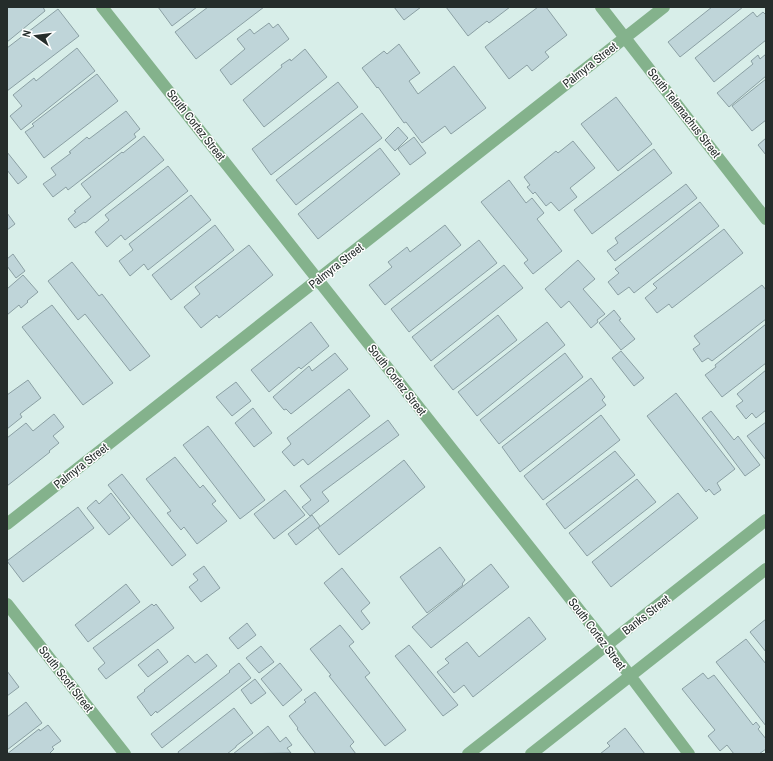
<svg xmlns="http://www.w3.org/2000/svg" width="773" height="761" font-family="'Archivo Narrow',sans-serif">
	<rect width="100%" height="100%" fill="#d8eee9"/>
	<path fill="#bfd5d9" stroke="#8ba0a4" d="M7,7H43L45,11L7,42Z
		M158,7H197L172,26Z
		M208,7H264L196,59L175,32Z
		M394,7H421L404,20Z
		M446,7H510L489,23L487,21L468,36Z
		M538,7H546L567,35L545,52L549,57L532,71L527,65L509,79L485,47Z
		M712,7H743L680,57L668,42Z
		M58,9L79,36L7,91V48Z
		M753,12L757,17L763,12L766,15V40L714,82L695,58Z
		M269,23L273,28L278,24L289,39L231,85L220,70L245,49L237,39L250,29L254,34Z
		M399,44L420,73L409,81L418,94L454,66L486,108L451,134L445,126L422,143L406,122L404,123L378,87L377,88L362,68L384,51L387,54Z
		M77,48L95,71L21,130L10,116L22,106L13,95L34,78L36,81Z
		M305,49L327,77L264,127L243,100L282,67L281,65L290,59L291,61Z
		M766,54V76L729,107L717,93L753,64L751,61L758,55L760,59Z
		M97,74L118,101L44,158L25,132L34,126L32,124Z
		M766,79V120L752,131L732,106Z
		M338,82L358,107L271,175L252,149Z
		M616,97L652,144L618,171L581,124Z
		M126,111L140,129L134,134L136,137L68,190L66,187L53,197L43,184L56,175L51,168L71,153L69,152L87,137L89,139Z
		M362,113L382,138L296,205L276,180Z
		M398,127L408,138L395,151L385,140Z
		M144,136L164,160L85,223L84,222L75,228L68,219L76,212L74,211L91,197L81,184L122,152L123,153Z
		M414,137L426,153L410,165L398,149Z
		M766,138V155L758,145Z
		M573,141L595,168L570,188L577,197L559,211L551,202L546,206L535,192L533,194L527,187L530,185L524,177L556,151L558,153Z
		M380,148L400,174L318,239L298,214Z
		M654,149L672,173L592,234L574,210Z
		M7,152L27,177L18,184L7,170Z
		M168,166L188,191L125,240L121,235L107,247L95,232L109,220L105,215Z
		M509,180L526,203L532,198L544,213L537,219L562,251L533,274L524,263L528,260L481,202Z
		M686,184L697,198L615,261L607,251L618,243L615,238Z
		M191,195L211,220L148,270L144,264L130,276L119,261L133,250L129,244Z
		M700,202L719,226L634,293L629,287L618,295L608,282L619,273L615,269Z
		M7,213L15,224L7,230Z
		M215,225L234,250L171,300L152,275Z
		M445,225L461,245L385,305L369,285L392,267L388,262L407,247L410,252Z
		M724,229L743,253L672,308L669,304L657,313L645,298L657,288L653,284Z
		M479,240L497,263L409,332L391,309Z
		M249,245L273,275L219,318L217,315L201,328L184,307L200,294L195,287Z
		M13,254L25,271L16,278L7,266V259Z
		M578,260L595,279L583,289L605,314L597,320L598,322L591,328L569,301L561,308L545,289Z
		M72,262L99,296L102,294L150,356L130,371L85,314L78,320L48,281Z
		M504,265L523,288L431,361L412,337Z
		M23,275L38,292L27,301L28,302L21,308L19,305L7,315V289Z
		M762,285L766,290V319L712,361L708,358L702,362L693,349L700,344L694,336Z
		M52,305L113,383L83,405L22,327Z
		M614,310L621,319L619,320L635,339L621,350L599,323Z
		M498,315L517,340L453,390L434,366Z
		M311,322L329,346L301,369L299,367L269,392L251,370Z
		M547,322L565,345L477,416L458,392Z
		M766,324V363L722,397L705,375L716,367L715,365Z
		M621,351L644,378L634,386L612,358Z
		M335,353L348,369L291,414L286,409L284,410L273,397L309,366L312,371Z
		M565,353L583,377L499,444L480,420Z
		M766,370V410L756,418L752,413L746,419L736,406L743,401L737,394Z
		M591,378L605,397L602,400L606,405L520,472L502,447Z
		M28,380L41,398L20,414L22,417L7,429V395Z
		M236,382L251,401L232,416L216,397Z
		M349,389L370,416L308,465L303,459L294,466L282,452L291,444L287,438Z
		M676,393L735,469L717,483L721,490L714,495L709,489L706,492L647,416Z
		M253,408L272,433L254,447L235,423Z
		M711,411L734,440L738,436L760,465L745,476L702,418Z
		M54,414L64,427L53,436L59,443L49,451L50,452L7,486V438L26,423L33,431Z
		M601,415L620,440L543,500L524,476Z
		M388,420L399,435L322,492L329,501L310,516L302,507L311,500L300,486Z
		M766,422V460L747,436Z
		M208,426L265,500L240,519L183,445Z
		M615,451L635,475L565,529L546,504Z
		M175,457L200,488L203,485L216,501L212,504L227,521L197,544L184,527L181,530L167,513L171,511L146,479Z
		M404,460L425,487L339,555L318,528Z
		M122,474L186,555L172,566L108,485Z
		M637,479L656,502L587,556L569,533Z
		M285,490L305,515L274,539L254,514Z
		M111,493L130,518L109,535L87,508L96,500L99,504Z
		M678,493L698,518L611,587L592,562Z
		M78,507L94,528L23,582L7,561Z
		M312,515L320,526L296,545L288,534Z
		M440,547L465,580L462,584L463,585L427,613L400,577Z
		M491,564L509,587L431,648L412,627Z
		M204,566L220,588L201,602L189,587L198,580L193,574Z
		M342,568L370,603L361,611L370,623L362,630L324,583Z
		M126,584L140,602L88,642L75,625Z
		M152,604L154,606L156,604L174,628L106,679L98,669L105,663L93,648Z
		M529,617L546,639L473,697L464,685L454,693L437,672L449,663L445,659L467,642L479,657Z
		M766,619V652L750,632Z
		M247,623L256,635L238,649L229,638Z
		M340,625L354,642L349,646L370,673L365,677L406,730L385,746L329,676L331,675L310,649Z
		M746,639L766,664V726L716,662Z
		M409,645L458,705L443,716L395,656Z
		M261,646L274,662L259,673L246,658Z
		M158,649L168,662L148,677L138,665Z
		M207,654L217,666L157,713L156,711L151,716L137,697L145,691L144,690L188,655L195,663Z
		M239,663L251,678L162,748L151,734L230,672L229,671Z
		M280,663L302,690L283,706L261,679Z
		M7,671L19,687L7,696Z
		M703,673L708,679L714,675L753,725L756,722L760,727L758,729L766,739V749L759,754H734L727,745L720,751L708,736L715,730L682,689Z
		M255,679L266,693L251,704L241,690Z
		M315,692L354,742L350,746L356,754H316L297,729L298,728L289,716L306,702L304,700Z
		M26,702L42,723L7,750V717Z
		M234,708L253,733L236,746V747L227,754H179L178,752Z
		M48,725L61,741L52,747L54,749L49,754H7L39,729L40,731Z
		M268,726L280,742L286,737L292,745L287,748L291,753L233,754Z
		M625,728L645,754H600L610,746L607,743Z"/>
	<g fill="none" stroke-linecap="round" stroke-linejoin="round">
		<path stroke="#84b28c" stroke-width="12" d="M102,7L607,645L689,754
			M601,7L766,219
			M7,524L664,7
			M7,604L125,754
			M468,754L766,520
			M531,754L766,569"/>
	</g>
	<g text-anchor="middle" stroke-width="3" stroke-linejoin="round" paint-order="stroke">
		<g font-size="12" fill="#252d2b" stroke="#fff">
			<text transform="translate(590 65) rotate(-38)" y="4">Palmyra Street</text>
			<text transform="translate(684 113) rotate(52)" y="4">South Telemachus Street</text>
			<text transform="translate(196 125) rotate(52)" y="4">South Cortez Street</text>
			<text transform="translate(336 266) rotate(-38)" y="4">Palmyra Street</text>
			<text transform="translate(397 380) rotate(52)" y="4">South Cortez Street</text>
			<text transform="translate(81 466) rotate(-38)" y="4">Palmyra Street</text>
			<text transform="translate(646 615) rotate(-38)" y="4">Banks Street</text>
			<text transform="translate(597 634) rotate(53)" y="4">South Cortez Street</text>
			<text transform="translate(66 679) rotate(52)" y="4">South Scott Street</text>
		</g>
	</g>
	<rect width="773" height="761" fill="none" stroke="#252d2b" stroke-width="16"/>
	<g transform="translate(36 36) rotate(284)" stroke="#ffffff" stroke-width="3" paint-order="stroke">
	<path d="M0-3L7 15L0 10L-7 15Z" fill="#252d2b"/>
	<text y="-6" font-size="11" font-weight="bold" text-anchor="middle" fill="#252d2b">N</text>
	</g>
</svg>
